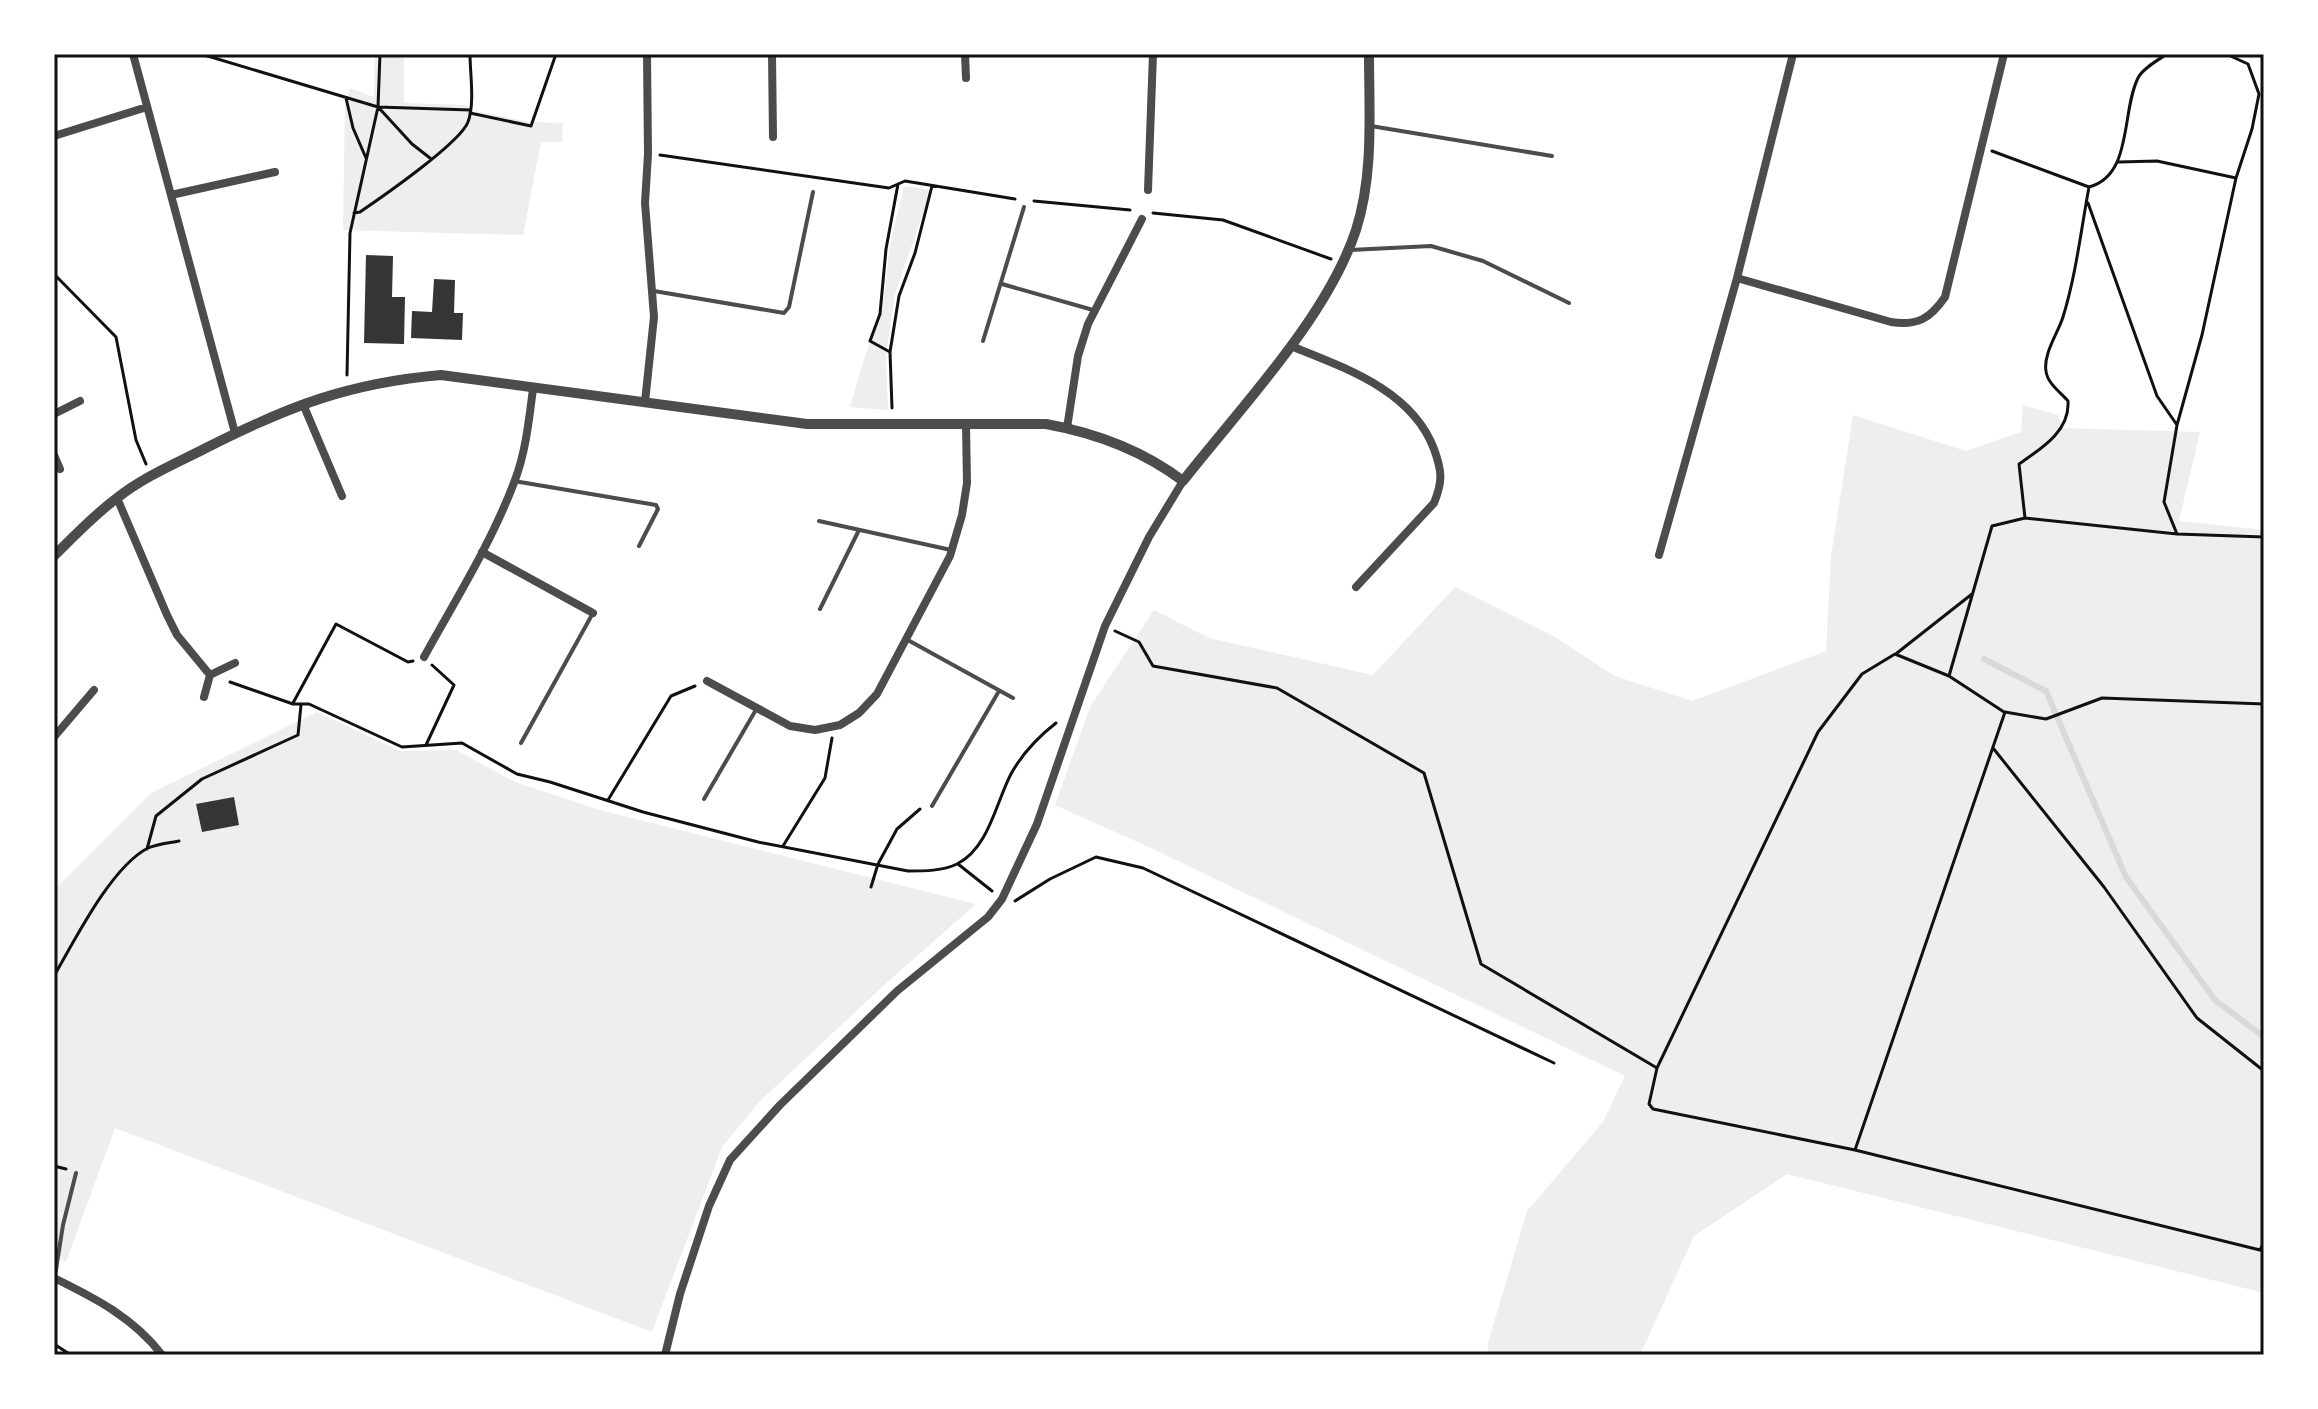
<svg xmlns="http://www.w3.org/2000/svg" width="2318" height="1409" font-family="Inter,sans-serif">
	<rect width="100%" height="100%" fill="#fff"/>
	<path fill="#eee" d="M375,54H404V103L466,105L474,111L530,122L563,123L562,142H541L523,235L343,230L345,105L350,88L374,97Z
		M904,186L931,190L895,294L886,356L888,410L850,407L865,356L882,314L890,244Z
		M2023,405L2058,415L2063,428L2200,432L2179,521L2264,530V1293L1787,1174L1694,1236L1640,1355H1488V1343L1527,1211L1603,1122L1625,1076L1151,848L1055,805L1090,707L1154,610L1209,638L1373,675L1455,587L1553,636L1615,676L1692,701L1826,651L1831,556L1853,415L1966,451L2021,432Z
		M317,712L400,751L456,750L515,782L600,810L976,904L883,986L760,1101L722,1147L652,1332L115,1128L66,1262L54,1256V890L151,793Z"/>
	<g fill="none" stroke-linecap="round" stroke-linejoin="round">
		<path stroke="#d9d9d9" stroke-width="6" d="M1984,659L2046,691L2126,877L2215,1000L2264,1037"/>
	</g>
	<path fill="#353535" d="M366,255L393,256L392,297H405L404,344L364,343Z
		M434,279L455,280L454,313H463L462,340L411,338L412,311L432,312Z
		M234,797L239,825L202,832L196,804Z"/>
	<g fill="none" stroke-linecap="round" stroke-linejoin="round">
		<path stroke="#111" stroke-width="3" d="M201,54L378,107L470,110
			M346,98L353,128L366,158
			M379,108L412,144L430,158
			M470,113L531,126L556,54
			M1992,151L2089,187
			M660,155L889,188L905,181L1015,199
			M2119,162L2157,161L2236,178
			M1034,201L1130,210
			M2088,203L2157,396L2177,425
			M354,213L360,212C382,197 460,143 468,122C475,103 470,74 470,54
			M1153,213L1223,220L1331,259
			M54,274L116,337L136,440L146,464
			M890,352L899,296L915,253L932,186
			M347,375L350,233L378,107L380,54
			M892,408L890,352L870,341L880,314L886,249L898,184
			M2025,518L2019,464C2042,448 2070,431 2068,401C2061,393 2047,383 2046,371C2043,354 2058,333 2063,317C2076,275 2081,230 2089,187C2133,175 2121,112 2138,78C2142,69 2158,60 2167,54
			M2177,534L2164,502L2177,425L2202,335L2236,178L2252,129L2259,94L2248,64L2226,54
			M1115,631L1139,642L1153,666L1277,688L1424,773L1481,964L1657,1068L1649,1104L1653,1109L1855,1150L2264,1251
			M1897,653L1972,594
			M1949,676L1992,526L2025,518L2177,534L2264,537
			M230,682L293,704H309L402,747L462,743L517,774L550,782L643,812L758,842L908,871C924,871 943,871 957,864C989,848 996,802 1011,774C1022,754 1038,737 1056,723
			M293,703L336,624L408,662L413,661
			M426,745L454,685L432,665
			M1993,748L2104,887L2197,1018L2264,1071
			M608,800L671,696L695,686
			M783,846L825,778L832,738
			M147,849L156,816L202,779L298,735L301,705
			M958,864L992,891
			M871,887L878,864L897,829L920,809
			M1015,901L1050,879L1096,857L1143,868L1554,1063
			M54,976C75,940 111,867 148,848C157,844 169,843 179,841
			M1657,1068L1818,732L1862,674L1895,654L1949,676L2004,712
			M1855,1150L2005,712L2046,719L2102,698L2264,704
			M54,1166L66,1169
			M2260,1250L2264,1242
			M54,1344L71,1355"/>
		<path stroke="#4c4c4c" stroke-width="4" d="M1371,126L1552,156
			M1350,250L1431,246L1483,261L1569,303
			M1002,284L1093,310
			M654,291L784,313L789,307L813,192
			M983,341L1024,207
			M514,481L656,505L658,509L639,546
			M819,521L951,550
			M820,609L859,530
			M906,639L1013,698
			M521,743L593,613
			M704,799L757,708
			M932,806L999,691
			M55,1276L63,1225L76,1173"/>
		<path stroke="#4c4c4c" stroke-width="8" d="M133,54L235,433
			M772,54L773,137
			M965,54L966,78
			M54,136L147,107
			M1148,190L1153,54
			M171,195L275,172
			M1737,278L1891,322C1917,326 1930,319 1945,297L2004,54
			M1291,346C1345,368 1412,390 1434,449C1442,471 1443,481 1434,503L1356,587
			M645,402L654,317L645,203L648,154L647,54
			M303,404L342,496
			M54,414L80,401
			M1067,428L1078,356L1088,324L1142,219
			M54,455L60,469
			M117,498L167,615L177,635L210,675
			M482,552L593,613
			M1659,555L1737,278L1793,54
			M424,657C456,599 492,542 515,480C526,451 529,419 533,389
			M707,681L790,726L815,730L840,725L859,713L877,694L950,556L962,515L967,483L966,425
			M204,697L210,675L235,663
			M54,737L94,690
			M54,1278C95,1298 134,1318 162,1355
			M665,1355L680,1294L709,1206L730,1160L780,1105L897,991L988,917L1002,899L1037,824L1105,626L1149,537L1183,481"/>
		<path stroke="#4c4c4c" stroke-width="10" d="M54,556C74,536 94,515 117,498C145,476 177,463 208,447C289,406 349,383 441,375L807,424H1046C1096,433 1142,450 1183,481C1240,408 1327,318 1356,230C1374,174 1369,112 1369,54"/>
	</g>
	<rect width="2318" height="1409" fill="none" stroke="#ffffff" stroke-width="112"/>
	<rect x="56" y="56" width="2206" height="1297" fill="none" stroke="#111" stroke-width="3"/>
</svg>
